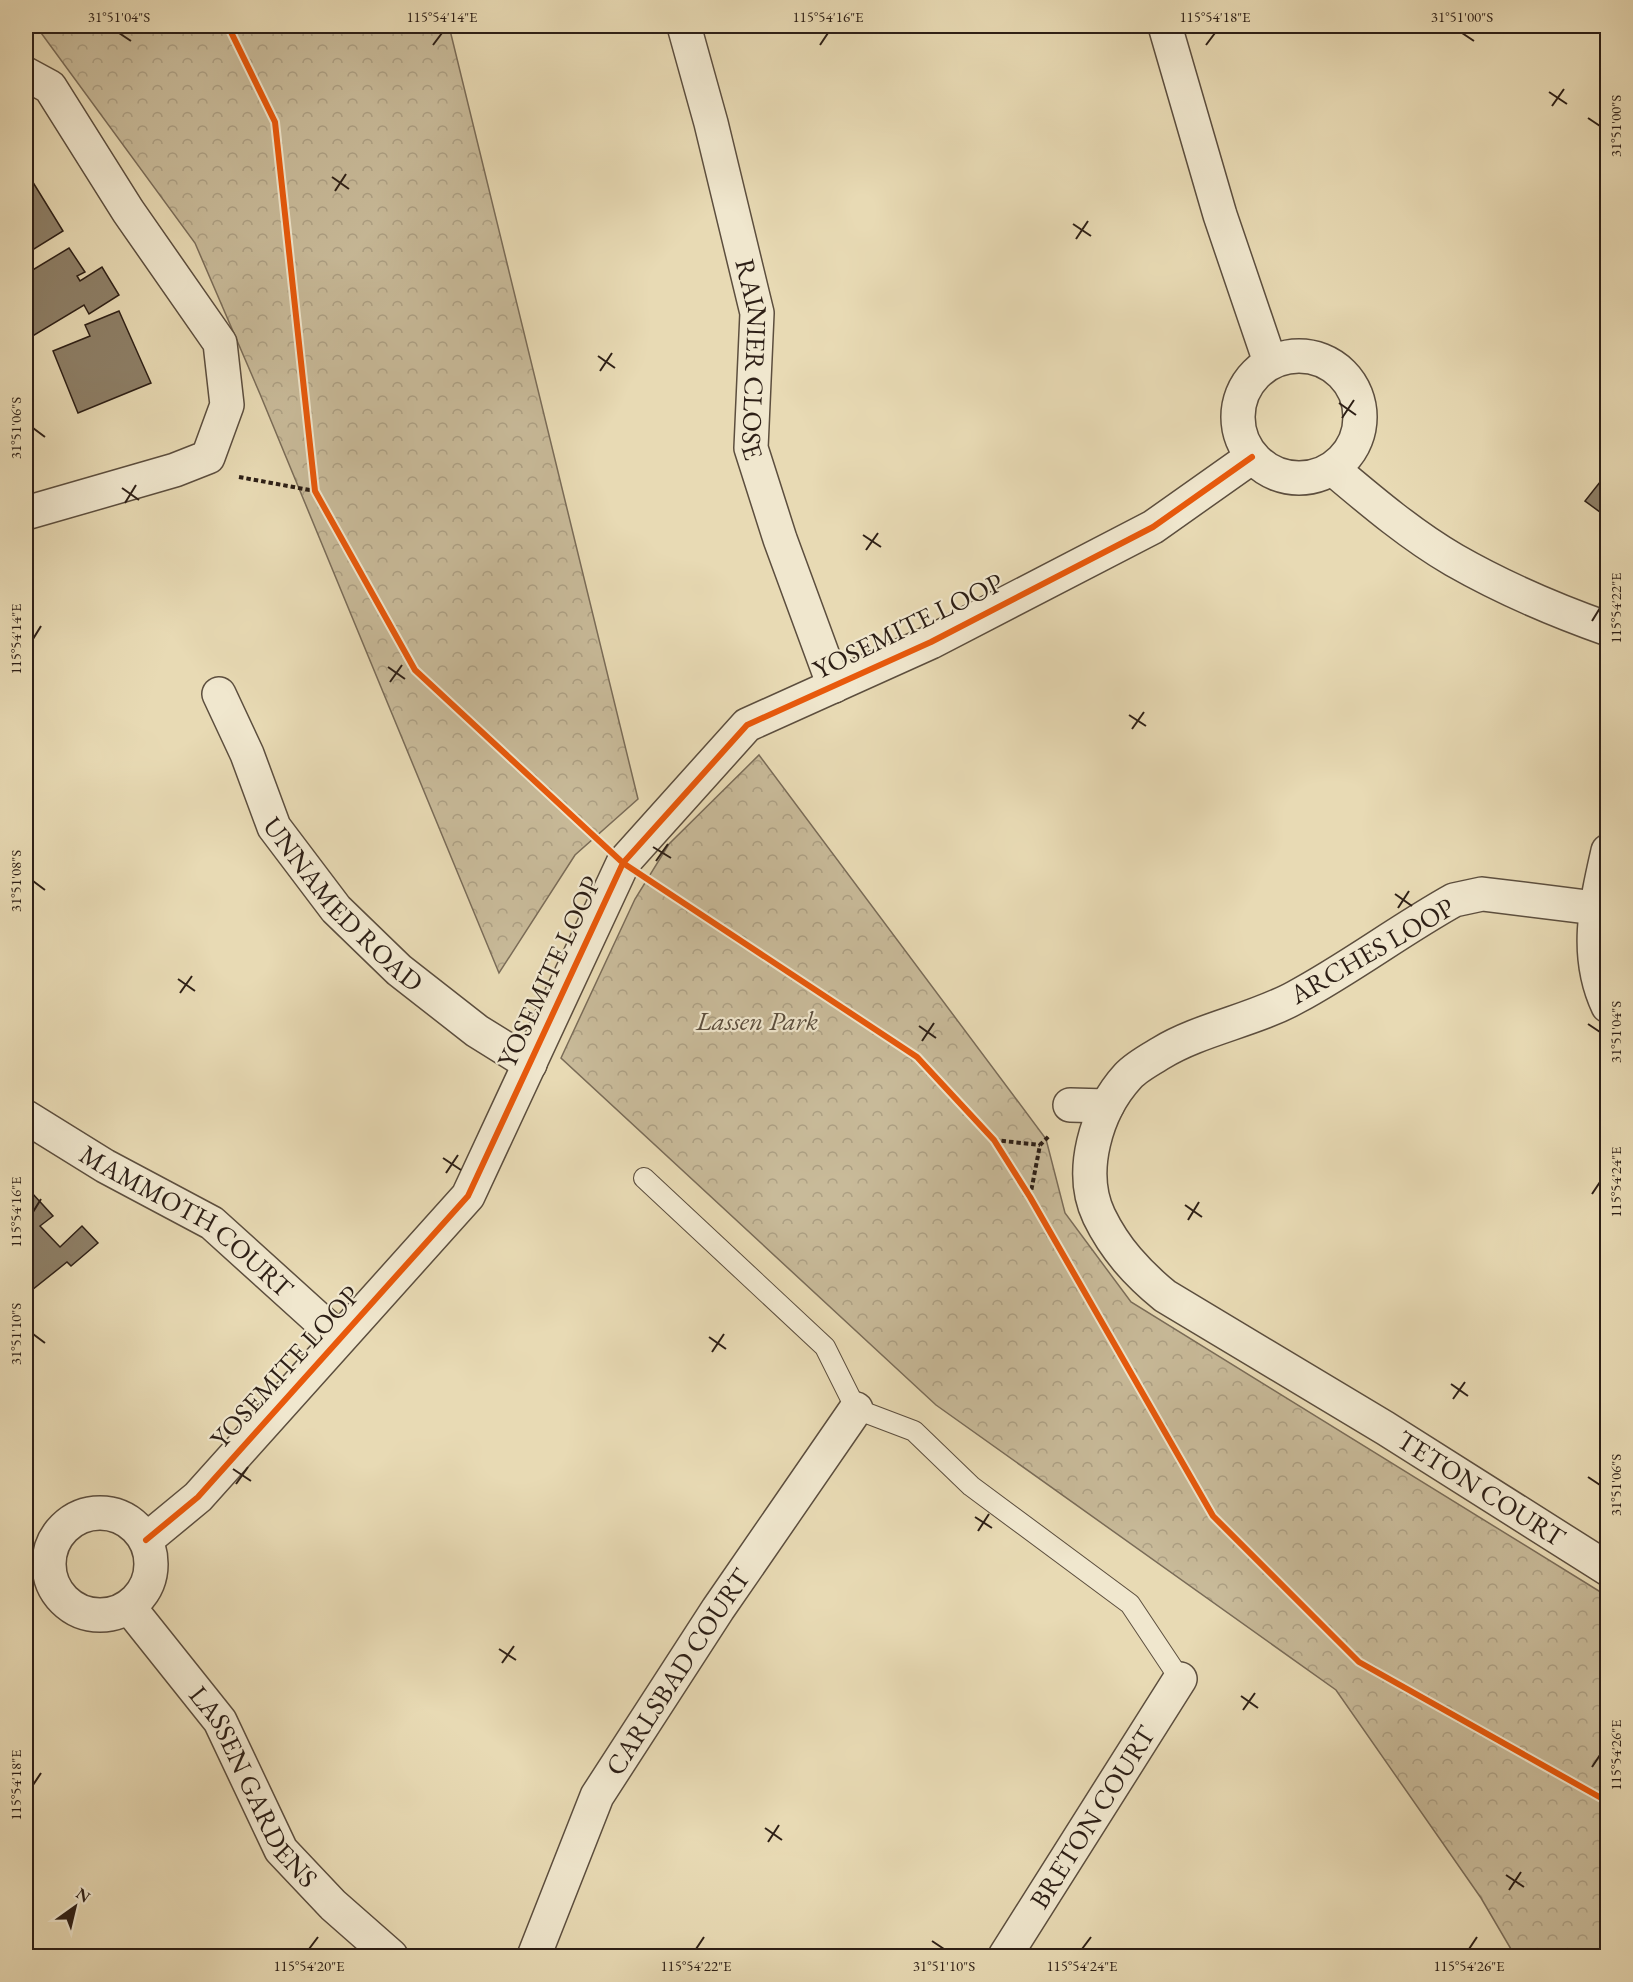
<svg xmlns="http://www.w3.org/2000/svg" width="1633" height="1982" font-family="'EB Garamond',serif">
	<defs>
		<pattern id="park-crowns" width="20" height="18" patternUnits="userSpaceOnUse" patternTransform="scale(1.5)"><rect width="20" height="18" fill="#c8ba99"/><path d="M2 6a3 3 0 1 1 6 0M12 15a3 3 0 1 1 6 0" fill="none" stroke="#ac9f83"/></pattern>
	</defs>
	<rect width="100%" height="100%" fill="#e8dab4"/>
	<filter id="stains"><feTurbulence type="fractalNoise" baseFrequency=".00333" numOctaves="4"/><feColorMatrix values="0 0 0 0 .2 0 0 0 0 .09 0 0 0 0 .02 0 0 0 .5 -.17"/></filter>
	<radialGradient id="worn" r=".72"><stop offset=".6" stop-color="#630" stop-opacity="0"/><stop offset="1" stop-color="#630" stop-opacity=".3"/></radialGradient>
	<path fill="url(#park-crowns)" stroke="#7a6c58" stroke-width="1.5" d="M36,26H449L638,799L575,855L499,973L260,394L195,243Z
		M759,755L1046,1139L1065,1213L1131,1302L1607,1596V1956H1515L1481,1898L1336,1690L936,1405L561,1058L635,899L669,844Z"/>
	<path fill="#8e8068" stroke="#2d1f16" stroke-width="1.5" d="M26,171L63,231L26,254Z
		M69,248L85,272L77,276L80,281L102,267L119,295L89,314L84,305L26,340V274Z
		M119,311L151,383L78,413L53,351L90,336L85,325Z
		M1608,472V518L1585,501Z
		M32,1193L53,1216L40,1226L60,1247L82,1226L98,1243L71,1266L67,1262L27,1294L26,1199Z"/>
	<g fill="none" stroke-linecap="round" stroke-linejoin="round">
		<defs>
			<path id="service" d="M644,1178L825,1347L856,1409L914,1431L971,1486L1130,1604L1180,1679"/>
			<g id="minor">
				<path id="s1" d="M684,26L711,123L757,313L751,448L780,539L834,686"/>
				<path d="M1165,26L1220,215L1270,362"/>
				<path d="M26,74L50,87L128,211L220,343L227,405L208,457L175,470L26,513"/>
				<circle cx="1299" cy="417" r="61"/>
				<path d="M1333,469C1371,501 1411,535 1454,560C1503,588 1554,610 1608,629"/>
				<path id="s2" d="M219,694L247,754L274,827L336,909L399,970L477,1031L530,1064"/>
				<path d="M1608,851C1596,904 1584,955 1608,1006"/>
				<path id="s3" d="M1595,908L1482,894L1454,900C1400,930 1350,968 1296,997C1255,1020 1200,1029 1161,1053C1151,1059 1136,1067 1128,1076C1096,1111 1078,1172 1099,1216C1115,1249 1137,1273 1165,1296L1385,1428L1608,1569"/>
				<path d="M1070,1105L1107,1106"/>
				<path id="s4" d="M26,1117L105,1166L212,1223L338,1337"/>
				<circle cx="100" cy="1564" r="51"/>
				<path d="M146,1540L198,1497L468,1196L623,863L747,725L931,642L1153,527L1252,457"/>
				<path id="s5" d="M129,1607L220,1721L281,1850L333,1905L391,1956"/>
				<path id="s6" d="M534,1956L597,1796L718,1609L856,1409"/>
				<path id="s7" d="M1005,1956L1180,1679"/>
			</g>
		</defs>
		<use href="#service" stroke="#5c4e3e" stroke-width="22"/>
		<use href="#minor" stroke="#5c4e3e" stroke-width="36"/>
		<path stroke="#2d1f16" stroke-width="4" stroke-dasharray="4.5 3" stroke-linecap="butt" d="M239,477L315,491
			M994,1140L1040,1145
			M1030,1197L1040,1145L1049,1136"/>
		<use href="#service" stroke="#f0e7ce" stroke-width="20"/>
		<use href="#minor" stroke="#f0e7ce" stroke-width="33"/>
		<defs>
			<path id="cycleway" d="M228,26L275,122L315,491L415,670L623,863L917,1057L994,1140L1030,1197L1213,1516L1359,1662L1603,1799L1608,1806
				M146,1540L198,1497L468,1196L623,863L747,725L931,642L1153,527L1252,457"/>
		</defs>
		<use href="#cycleway" stroke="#f0e7ce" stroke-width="10"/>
		<use href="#cycleway" stroke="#e8590c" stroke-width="6"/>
	</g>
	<path fill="none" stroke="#2d1f16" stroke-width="2" d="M119,33L131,41M1462,33L1474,41M433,45L442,33M820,45L828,33M1206,45L1215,33M1549,92L1567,104M1552,106L1564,89M1588,118L1600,126M332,177L349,189M335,191L346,174M1073,224L1091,236M1076,239L1088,221M598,356L615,368M600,371L612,353M1339,403L1356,415M1342,418L1354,400M33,428L45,437M122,488L139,500M125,503L136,485M863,535L881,547M866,550L878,533M1592,621L1600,608M33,639L41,626M388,667L405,679M390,682L402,665M1129,715L1146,726M1132,729L1144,712M653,847L671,858M656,861L668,844M33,881L45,890M1395,894L1412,906M1398,908L1409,891M178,979L195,991M180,993L192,976M1588,1024L1600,1032M919,1026L936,1038M922,1041L934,1023M443,1158L461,1170M446,1173L458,1155M1592,1194L1600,1182M1185,1205L1202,1217M33,1212L41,1199M1188,1220L1199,1202M33,1334L45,1343M709,1337L726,1349M712,1352L724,1334M1451,1384L1468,1396M1453,1399L1465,1382M233,1469L251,1481M1588,1477L1600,1485M236,1484L248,1467M975,1517L992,1528M978,1531L989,1514M499,1649L516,1660M502,1663L514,1646M1241,1696L1258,1708M1243,1710L1255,1693M1592,1767L1600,1755M33,1785L41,1773M765,1828L782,1840M768,1842L779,1825M1506,1875L1524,1887M1509,1890L1521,1872M932,1941L944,1949M309,1949L318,1937M696,1949L704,1937M1082,1949L1091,1937M1469,1949L1477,1937"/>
	<g text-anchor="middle" stroke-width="4.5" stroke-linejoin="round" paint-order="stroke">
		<g font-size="27" fill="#2d1f16" stroke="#f0e7ce">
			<text dy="9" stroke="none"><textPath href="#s1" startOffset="342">RAINIER CLOSE</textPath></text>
			<text transform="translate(908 626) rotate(-26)" y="9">YOSEMITE LOOP</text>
			<text dy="9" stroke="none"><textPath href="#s2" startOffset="248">UNNAMED ROAD</textPath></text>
			<text transform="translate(1372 951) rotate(-30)" y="9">ARCHES LOOP</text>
			<text transform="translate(549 972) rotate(-65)" y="9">YOSEMITE LOOP</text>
			<text dy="9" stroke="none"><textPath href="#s4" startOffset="192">MAMMOTH COURT</textPath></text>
			<text transform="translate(285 1367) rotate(-48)" y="9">YOSEMITE LOOP</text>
			<text dy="9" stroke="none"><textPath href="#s3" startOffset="1140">TETON COURT</textPath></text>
			<text dy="9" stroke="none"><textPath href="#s6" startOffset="320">CARLSBAD COURT</textPath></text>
			<text dy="9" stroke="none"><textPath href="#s5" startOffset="220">LASSEN GARDENS</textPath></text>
			<text dy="9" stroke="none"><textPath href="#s7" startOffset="164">BRETON COURT</textPath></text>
		</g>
		<g font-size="27" font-style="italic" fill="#5c4e3d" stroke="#f0e7ce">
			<text x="757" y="1030">Lassen Park</text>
		</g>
	</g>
	<rect width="1633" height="1982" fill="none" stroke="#e8dab4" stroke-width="66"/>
	<g transform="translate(75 1907) rotate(34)" stroke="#f0e7ce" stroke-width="4.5" paint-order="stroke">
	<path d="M0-4.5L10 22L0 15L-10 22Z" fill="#2d1f16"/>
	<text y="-9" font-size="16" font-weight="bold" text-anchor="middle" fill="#2d1f16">N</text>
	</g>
	<rect x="33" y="33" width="1567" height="1916" fill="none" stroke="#2d1f16" stroke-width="2"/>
	<g font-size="15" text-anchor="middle" fill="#2d1f16">
		<text x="119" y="22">31°51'04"S</text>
		<text x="442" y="22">115°54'14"E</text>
		<text x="828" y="22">115°54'16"E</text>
		<text x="1215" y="22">115°54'18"E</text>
		<text x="1462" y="22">31°51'00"S</text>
		<text transform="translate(1616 126) rotate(-90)" y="5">31°51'00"S</text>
		<text transform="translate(16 428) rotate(-90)" y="5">31°51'06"S</text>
		<text transform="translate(1616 608) rotate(-90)" y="5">115°54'22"E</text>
		<text transform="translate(16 639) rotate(-90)" y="5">115°54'14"E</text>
		<text transform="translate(16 881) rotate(-90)" y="5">31°51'08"S</text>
		<text transform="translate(1616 1032) rotate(-90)" y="5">31°51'04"S</text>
		<text transform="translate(1616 1182) rotate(-90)" y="5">115°54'24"E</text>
		<text transform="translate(16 1212) rotate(-90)" y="5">115°54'16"E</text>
		<text transform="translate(16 1334) rotate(-90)" y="5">31°51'10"S</text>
		<text transform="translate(1616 1485) rotate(-90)" y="5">31°51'06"S</text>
		<text transform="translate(1616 1755) rotate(-90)" y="5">115°54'26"E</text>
		<text transform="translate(16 1785) rotate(-90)" y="5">115°54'18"E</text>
		<text x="309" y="1971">115°54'20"E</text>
		<text x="696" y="1971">115°54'22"E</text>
		<text x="944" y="1971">31°51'10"S</text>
		<text x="1082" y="1971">115°54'24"E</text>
		<text x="1469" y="1971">115°54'26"E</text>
	</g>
	<rect width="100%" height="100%" filter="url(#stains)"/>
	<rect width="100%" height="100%" fill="url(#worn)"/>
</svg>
